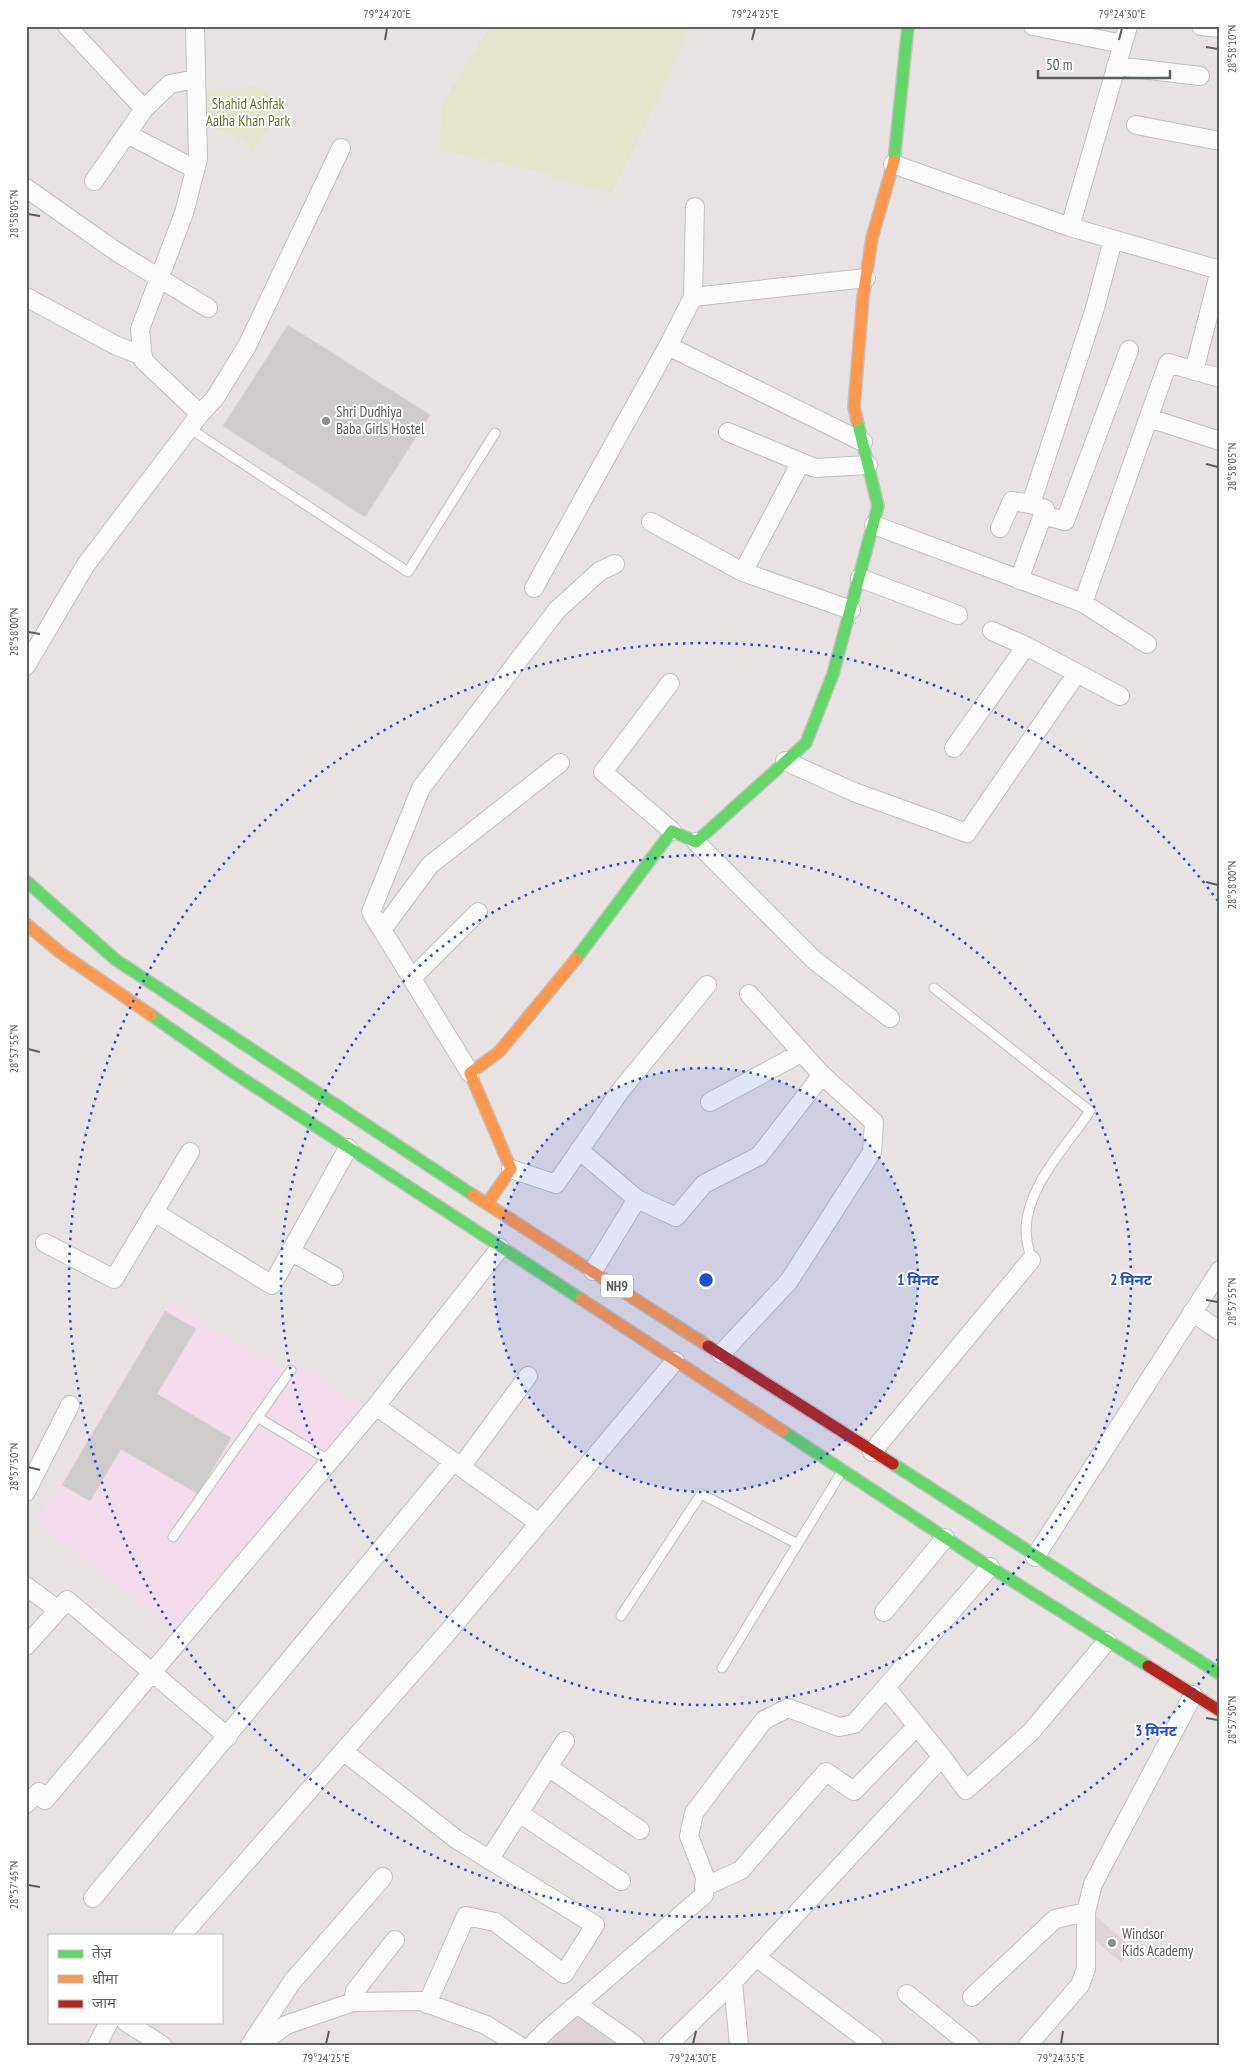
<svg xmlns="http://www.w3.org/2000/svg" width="1246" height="2071" font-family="'PT Sans Narrow','Noto Sans Devanagari',sans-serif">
	<rect width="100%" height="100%" fill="#e9e2e3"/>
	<path fill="#ded3d5" d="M1095,1915L1131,1947L1122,1963L1092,1938Z
		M575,2015L616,2045H546Z"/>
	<path fill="#f3ddec" d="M168,1302L282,1370L289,1358L363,1409L176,1630L36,1522Z"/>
	<path fill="#e4e4cc" d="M490,26H692L612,194L532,170L439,149L443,102Z
		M257,86L284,105L253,152L235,135L208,127L204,92Z"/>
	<path fill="#cfcbcb" stroke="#d8d2d2" d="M288,325L430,415L365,517L223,426Z
		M165,1311L196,1329L157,1394L231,1438L198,1494L121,1449L90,1501L62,1485Z"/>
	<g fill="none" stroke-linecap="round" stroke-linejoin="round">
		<defs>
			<path id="lane" d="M189,428L408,572L495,433
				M934,988L1090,1111C1067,1146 1027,1185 1026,1230C1026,1239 1029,1251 1031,1260
				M257,1417L330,1461
				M173,1537L291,1370
				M621,1616L701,1494L798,1544
				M722,1668L841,1473"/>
			<path id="street" d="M67,26L144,109
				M1033,26L1123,44
				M1201,26L1220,28
				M1116,66L1200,76
				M1136,125L1220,141
				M127,134L195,169
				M893,164L1070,227L1220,270
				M94,181L144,109L170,84L196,79
				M26,188L117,252L208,308
				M1070,227L1128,26
				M26,297L115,345L143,356
				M693,297L695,207
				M668,346L863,442
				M1194,371L1220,270
				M200,414L215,398L247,346L341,148
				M1149,418L1220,441
				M728,432L815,468L868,465
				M1043,515L1065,521L1129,350
				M651,522L743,572L851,610
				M874,525L1083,603L1147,644
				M1000,528L1012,501L1031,504
				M743,572L801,462
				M860,578L958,615
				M1019,580L1045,509L1031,504L1095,308L1113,240
				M534,588L668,346L693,297L866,278
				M1083,603L1168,363L1220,378
				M992,631L1026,646L1120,696
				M26,666L85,566L200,414L143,360L140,329L184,213L198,159L195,26
				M670,683L603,772L672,831
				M954,748L1026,646
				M785,761L854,792L967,833L1077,673
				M696,842L814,960L890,1018
				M382,930L430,865L560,763
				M412,978L478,912
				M470,1073L371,912L421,788L557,610L600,571L615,564
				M710,1102L801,1053
				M579,1150L637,1199
				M511,1169L556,1184L621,1090L707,985
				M154,1212L272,1285L348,1148
				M45,1243L114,1279L190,1152
				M290,1251L334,1276
				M593,1271L637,1199L676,1217L704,1184L759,1156L822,1075
				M1192,1312L1220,1331
				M721,1354L789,1281L872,1152L874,1122L822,1075L749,994
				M376,1406L539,1523
				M872,1452L1031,1260
				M461,1467L528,1376
				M26,1492L70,1405
				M1035,1557L1220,1270
				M26,1586L58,1610
				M884,1612L945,1538
				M26,1646L67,1600L228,1737
				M343,1751L456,1839L595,1925L564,1974L495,1922L466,1916L427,2004
				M942,1757L966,1790L1031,1732L1107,1641
				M548,1767L640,1830
				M26,1804L39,1792L45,1800L376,1406L500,1248
				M519,1813L621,1881
				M489,1860L565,1741
				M704,1887L741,1870L826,1772L854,1791L917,1726
				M93,1898L453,1462
				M182,1935L448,1632L675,1361
				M756,1957L874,2045
				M733,1982L739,2045
				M907,1994L970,2045
				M972,1997L1055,1919L1086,1912
				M353,2002L355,1991L395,1940
				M577,2004L635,2045
				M126,2022L162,2045
				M97,2045L109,2022
				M250,2045L292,1982L383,1877
				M259,2045L286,2025L353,2002L421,2001L486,2025L518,2045
				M532,2045L548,2029L704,1895L705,1877L689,1836L694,1813L764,1720L788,1708L839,1727L854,1724L990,1567
				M668,2045L733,1982L942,1757L887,1689
				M1028,2045L1080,1985L1086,1969V1912L1093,1884L1193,1695"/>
			<path id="fast" d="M894,161L908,26
				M26,881L116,960L473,1195
				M576,959L672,831L696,842L806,743L833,674L878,506L857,420
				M151,1015L231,1071L581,1299
				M783,1431L990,1567L1148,1666
				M893,1464L1220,1674"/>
			<path id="slow" d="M857,420L854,407L863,297L872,238L894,161
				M26,924L61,953L151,1015
				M473,1195L708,1346
				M487,1204L511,1169L470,1073L499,1052L576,959
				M581,1299L783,1431"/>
			<path id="jam" d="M708,1346L893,1464
				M1148,1666L1220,1711"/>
		</defs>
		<use href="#lane" stroke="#c1c1c0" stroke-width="11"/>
		<use href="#street" stroke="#c1c1c0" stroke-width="20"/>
		<use href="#fast" stroke="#c0c1c1" stroke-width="14"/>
		<use href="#slow" stroke="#c0c1c1" stroke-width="14"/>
		<use href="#jam" stroke="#c0c1c1" stroke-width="14"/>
		<use href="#lane" stroke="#fcfbfb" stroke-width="9"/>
		<use href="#street" stroke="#fcfbfb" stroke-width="18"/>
		<use href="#fast" stroke="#63d668" stroke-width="11"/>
		<use href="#slow" stroke="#ff974d" stroke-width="11"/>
		<use href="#jam" stroke="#b3261e" stroke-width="11"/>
	</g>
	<path fill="none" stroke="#58615f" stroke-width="2" d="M385,40L387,28M752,40L755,28M1119,40L1122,28M1206,47L1218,49M28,214L40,216M1206,464L1218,467M28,632L40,634M1206,882L1218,885M28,1049L40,1052M1206,1300L1218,1302M28,1467L40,1470M1206,1718L1218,1720M28,1885L40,1887M326,2044L329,2031M693,2044L696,2031M1061,2044L1063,2031"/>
	<circle cx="706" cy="1280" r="212" fill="#1d4ed8" fill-opacity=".12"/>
	<g fill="none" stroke="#1d4ed8" stroke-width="2.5" stroke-dasharray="2.5 5">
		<circle cx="706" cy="1280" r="212"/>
		<circle cx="706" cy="1280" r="425"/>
		<path d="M1218 1659A637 637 0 1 1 1218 901"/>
	</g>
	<g fill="#8b8e8d" stroke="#fff" stroke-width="2">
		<circle cx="326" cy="421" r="5"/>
		<circle cx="1112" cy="1943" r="5"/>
	</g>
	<g text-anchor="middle" stroke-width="4" stroke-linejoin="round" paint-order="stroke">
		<rect fill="#fff" stroke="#8a908f" stroke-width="1" x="601" y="1274.5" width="32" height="23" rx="4"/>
		<g font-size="14" font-weight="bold" fill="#58615f">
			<text x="617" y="1291">NH9</text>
		</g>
		<g font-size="15" fill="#6c7b2e" stroke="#fff">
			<text x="248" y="109">Shahid Ashfak<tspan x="248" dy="17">Aalha Khan Park</tspan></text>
		</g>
		<g font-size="15" fill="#58615f" stroke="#fff" text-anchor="start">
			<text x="336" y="417">Shri Dudhiya<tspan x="336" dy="17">Baba Girls Hostel</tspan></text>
			<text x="1122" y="1939">Windsor<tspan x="1122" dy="17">Kids Academy</tspan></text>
		</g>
	</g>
	<circle cx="706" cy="1280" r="8" fill="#1d4ed8" stroke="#fff" stroke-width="2.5"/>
	<g font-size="15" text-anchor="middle" font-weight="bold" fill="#1d4ed8" stroke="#fff" stroke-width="4" stroke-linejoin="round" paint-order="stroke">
		<text x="918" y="1285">1 मिनट</text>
		<text x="1131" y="1285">2 मिनट</text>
		<text x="1156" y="1736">3 मिनट</text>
	</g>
	<rect width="1246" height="2071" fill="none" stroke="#ffffff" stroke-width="55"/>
	<rect x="48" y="1934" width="175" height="90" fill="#ffffff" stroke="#bcc0bf"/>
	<rect x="58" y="1950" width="25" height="8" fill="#63d668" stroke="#bcc0bf"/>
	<text x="92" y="1958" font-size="15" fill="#58615f">तेज़</text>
	<rect x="58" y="1975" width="25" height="8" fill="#ff974d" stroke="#bcc0bf"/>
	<text x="92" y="1984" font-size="15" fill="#58615f">धीमा</text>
	<rect x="58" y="2000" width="25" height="8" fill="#b3261e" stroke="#bcc0bf"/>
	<text x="92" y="2008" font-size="15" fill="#58615f">जाम</text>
	<path d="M1038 70v8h132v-8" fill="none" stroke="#58615f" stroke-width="2.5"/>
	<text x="1046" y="70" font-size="15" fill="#58615f" stroke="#ffffff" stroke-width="4" paint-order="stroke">50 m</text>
	<rect x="28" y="28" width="1190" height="2016" fill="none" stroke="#58615f" stroke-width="2"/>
	<g font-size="12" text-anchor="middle" fill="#58615f">
		<text x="387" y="18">79°24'20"E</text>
		<text x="755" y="18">79°24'25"E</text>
		<text x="1122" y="18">79°24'30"E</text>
		<text transform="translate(1232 49) rotate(-90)" y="4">28°58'10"N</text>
		<text transform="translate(14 214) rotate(-90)" y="4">28°58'05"N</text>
		<text transform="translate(1232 467) rotate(-90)" y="4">28°58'05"N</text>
		<text transform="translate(14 632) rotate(-90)" y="4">28°58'00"N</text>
		<text transform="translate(1232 885) rotate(-90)" y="4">28°58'00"N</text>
		<text transform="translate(14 1049) rotate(-90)" y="4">28°57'55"N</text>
		<text transform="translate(1232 1302) rotate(-90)" y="4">28°57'55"N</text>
		<text transform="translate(14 1467) rotate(-90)" y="4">28°57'50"N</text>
		<text transform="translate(1232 1720) rotate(-90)" y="4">28°57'50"N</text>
		<text transform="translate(14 1885) rotate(-90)" y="4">28°57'45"N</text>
		<text x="326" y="2062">79°24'25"E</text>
		<text x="693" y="2062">79°24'30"E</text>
		<text x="1061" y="2062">79°24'35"E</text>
	</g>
</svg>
